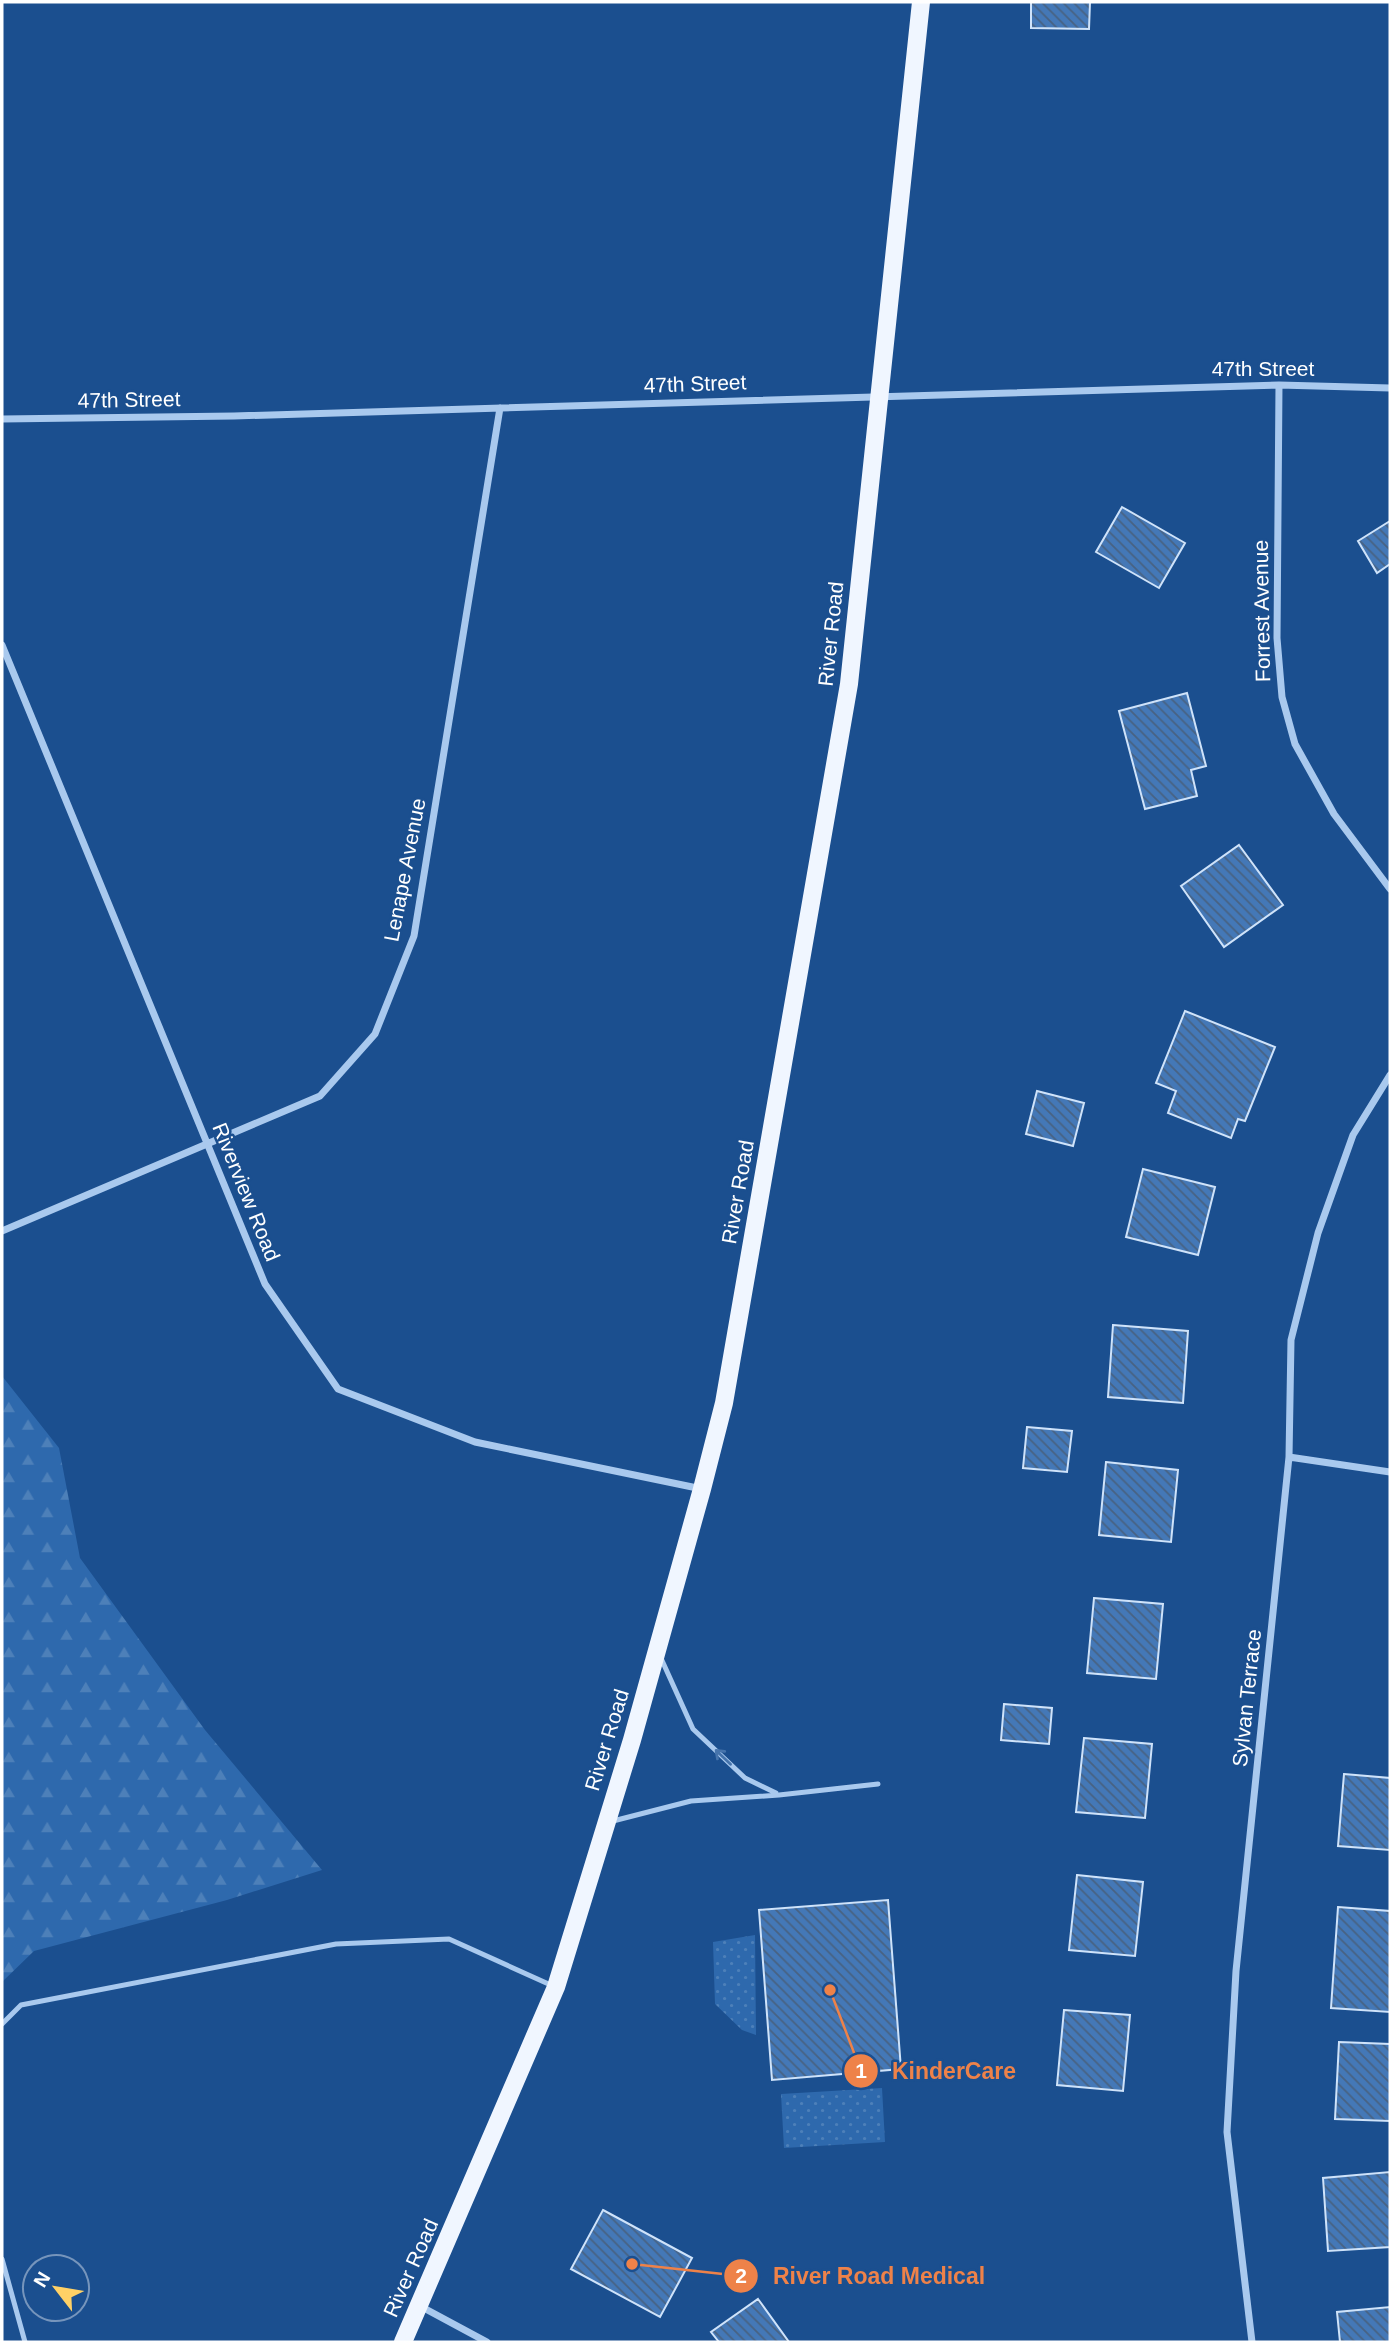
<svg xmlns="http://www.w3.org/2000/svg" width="1392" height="2344" font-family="Arial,sans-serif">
	<defs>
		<pattern id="green-dots" width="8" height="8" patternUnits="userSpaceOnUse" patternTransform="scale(1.75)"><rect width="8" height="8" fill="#2e69ad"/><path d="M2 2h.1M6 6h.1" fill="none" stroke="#4d80b9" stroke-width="1.8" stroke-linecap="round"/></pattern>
		<pattern id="forest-firs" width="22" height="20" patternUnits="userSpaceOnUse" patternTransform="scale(1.75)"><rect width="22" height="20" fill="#2e69ad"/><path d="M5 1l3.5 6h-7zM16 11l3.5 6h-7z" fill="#4d80b9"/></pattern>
		<pattern id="building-back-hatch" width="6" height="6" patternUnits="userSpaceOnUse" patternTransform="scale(1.75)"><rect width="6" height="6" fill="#4478b7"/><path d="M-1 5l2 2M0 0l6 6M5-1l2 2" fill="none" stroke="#486282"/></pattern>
	</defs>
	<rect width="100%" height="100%" fill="#1b4f8f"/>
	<path fill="url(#green-dots)" d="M755,1935L756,2035L742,2030L715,2004L713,1942Z
		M882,2088L885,2142L784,2148L781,2094Z"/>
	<path fill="url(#forest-firs)" d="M2,1376L59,1448L80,1558L205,1730L322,1870L227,1900L34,1951L2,1982Z"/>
	<path fill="url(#building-back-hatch)" stroke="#cfe3fa" stroke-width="2" d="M1031,2H1090L1089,29L1031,28Z
		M1122,507L1185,543L1159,588L1096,552Z
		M1390,521V564L1377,573L1358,541Z
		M1187,693L1206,766L1191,770L1197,796L1145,809L1119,711Z
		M1239,845L1283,905L1224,947L1181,886Z
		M1185,1011L1275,1047L1245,1121L1238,1119L1231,1138L1168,1113L1176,1091L1156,1083Z
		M1037,1091L1084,1103L1073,1146L1026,1134Z
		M1143,1169L1215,1187L1198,1255L1126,1237Z
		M1113,1325L1188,1331L1183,1403L1108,1397Z
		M1027,1427L1072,1431L1067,1472L1023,1468Z
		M1106,1462L1178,1470L1171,1542L1099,1535Z
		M1094,1598L1163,1604L1156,1679L1087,1673Z
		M1004,1704L1052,1708L1049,1744L1001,1740Z
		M1084,1738L1152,1744L1145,1818L1076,1812Z
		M1344,1774L1390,1778V1850L1338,1846Z
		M1077,1875L1143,1882L1135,1956L1069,1950Z
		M888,1900L901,2069L772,2080L759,1910Z
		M1338,1907L1390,1911V2012L1331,2008Z
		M1064,2010L1130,2015L1123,2091L1057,2085Z
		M1339,2042L1390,2044V2121L1335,2119Z
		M1390,2172V2247L1328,2251L1323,2178Z
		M603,2210L692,2258L660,2317L571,2269Z
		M758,2299L789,2342H719L711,2332Z
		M1390,2307V2342H1340L1337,2312Z"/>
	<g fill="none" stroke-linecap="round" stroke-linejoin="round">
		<path stroke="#a9c9ee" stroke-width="5" d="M660,1656L693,1729L745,1778L776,1793
			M613,1821L691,1801L779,1795L878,1784
			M2,2024L21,2005L336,1944L449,1939L553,1986
			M2,2259L25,2342"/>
		<path stroke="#a9c9ee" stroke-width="7" d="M1279,385L1277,638L1282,697L1295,744L1334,814L1390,889
			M2,419L234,416L1279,385L1390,388
			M2,645L265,1284L338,1389L475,1442L702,1489
			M2,1231L320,1096L375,1034L414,936L500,408
			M1289,1457L1390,1472
			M420,2306L487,2342
			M1252,2342L1227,2132L1236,1971L1289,1457L1291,1340L1318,1233L1353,1135L1390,1075"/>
		<path stroke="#f0f6ff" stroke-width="18" d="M403,2342L556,1987L632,1740L702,1489L724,1403L849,684L921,2"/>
	</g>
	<defs><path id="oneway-shaft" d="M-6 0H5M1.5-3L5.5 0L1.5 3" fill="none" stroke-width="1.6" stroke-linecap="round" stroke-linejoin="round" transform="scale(1.75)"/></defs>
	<use stroke="#4674ac" href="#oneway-shaft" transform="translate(723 1757) rotate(-136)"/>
	<g text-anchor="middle" stroke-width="5" stroke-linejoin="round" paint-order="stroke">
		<g font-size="21" fill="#fff" stroke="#1b4f8f">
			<text x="1263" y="376">47th Street</text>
			<text transform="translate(695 384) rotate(-2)" y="7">47th Street</text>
			<text transform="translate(129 400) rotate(-1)" y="7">47th Street</text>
			<text transform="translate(1262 611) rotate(-91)" y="7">Forrest Avenue</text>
			<text transform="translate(831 634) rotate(-84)" y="7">River Road</text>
			<text transform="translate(405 870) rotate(-79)" y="7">Lenape Avenue</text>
			<text transform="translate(246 1192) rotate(68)" y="7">Riverview Road</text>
			<text transform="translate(738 1192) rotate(-80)" y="7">River Road</text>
			<text transform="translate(1247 1698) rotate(-84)" y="7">Sylvan Terrace</text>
			<text transform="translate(607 1740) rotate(-73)" y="7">River Road</text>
			<text transform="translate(411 2268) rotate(-66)" y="7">River Road</text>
		</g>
	</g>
	<path fill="none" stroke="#ee8249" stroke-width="2.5" d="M830 1990L861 2071M632 2264L741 2276"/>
	<g fill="#ee8249" stroke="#1b4f8f" stroke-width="2.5">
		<circle cx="830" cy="1990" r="7"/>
		<circle cx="632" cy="2264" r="7"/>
		<circle cx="861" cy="2071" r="18"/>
		<circle cx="741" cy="2276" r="18"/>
	</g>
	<g font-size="21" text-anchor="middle" font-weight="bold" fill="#fff">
		<text x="861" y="2078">1</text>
		<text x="741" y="2283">2</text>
	</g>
	<g font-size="23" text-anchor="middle" font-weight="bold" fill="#ee8249" stroke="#1b4f8f" stroke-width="5" stroke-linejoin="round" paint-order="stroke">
		<text x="954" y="2079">KinderCare</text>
		<text x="879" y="2284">River Road Medical</text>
	</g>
	<rect width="1392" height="2344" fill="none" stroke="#ffffff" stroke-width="7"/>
	<g transform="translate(56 2288) rotate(301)"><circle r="33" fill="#1b4f8f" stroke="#7695bc" stroke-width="2"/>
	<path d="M0-5L12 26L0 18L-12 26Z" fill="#ffd166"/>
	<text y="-10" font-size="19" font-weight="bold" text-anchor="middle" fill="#ffffff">N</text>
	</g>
</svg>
